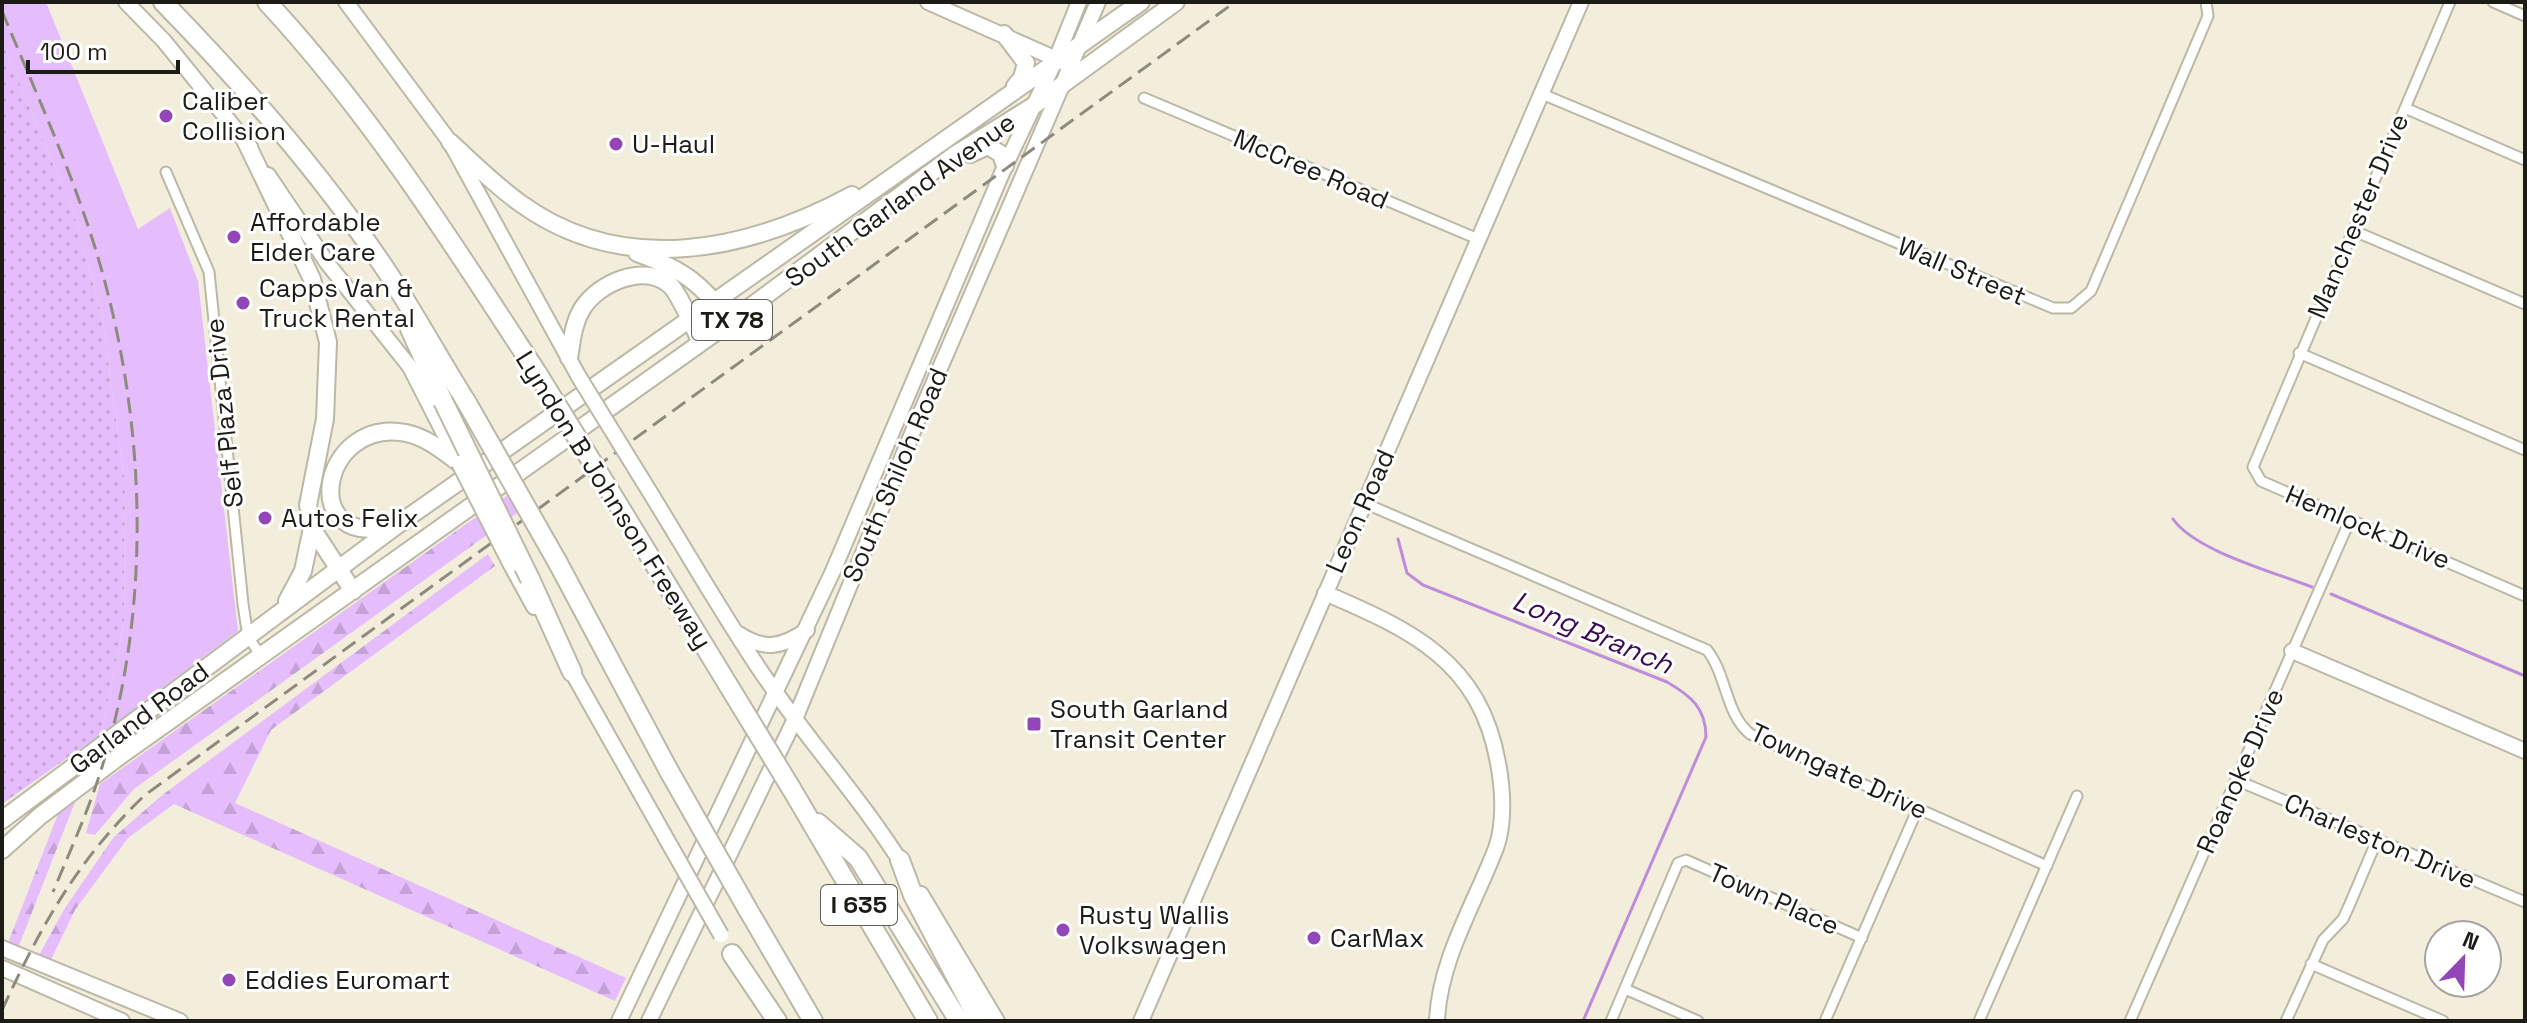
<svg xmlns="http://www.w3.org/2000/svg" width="2527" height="1023" font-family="'Space Grotesk',sans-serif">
	<defs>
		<pattern id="forest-firs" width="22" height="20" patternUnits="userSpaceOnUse" patternTransform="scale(2)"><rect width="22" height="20" fill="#e5bdfc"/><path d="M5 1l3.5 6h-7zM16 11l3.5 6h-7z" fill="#c4a2d7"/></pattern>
		<pattern id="park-dots" width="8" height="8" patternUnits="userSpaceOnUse" patternTransform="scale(2)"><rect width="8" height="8" fill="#e5bdfc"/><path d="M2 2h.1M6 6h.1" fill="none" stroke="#c4a2d7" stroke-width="1.8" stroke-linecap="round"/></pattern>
	</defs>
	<rect width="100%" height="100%" fill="#f3eedc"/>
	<path fill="#e5bdfc" d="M2,2H46L138,229L170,208L198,281L238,631L101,734L124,623L125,483L102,316L75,217L2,41Z
		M520,487L530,504L480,540L469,522Z"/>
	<path fill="url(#forest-firs)" d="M469,522L480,540L134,789L95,835L86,833L100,784Z
		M488,554L495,566L271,730L235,803L626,978L615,1001L174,804L128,838L75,910L50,962L38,957L65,908L113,838L161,796Z
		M75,802L18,948L8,943L58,814Z"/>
	<path fill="url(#park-dots)" d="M2,41L75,217L102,316L125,483L124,623L101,734L2,804Z"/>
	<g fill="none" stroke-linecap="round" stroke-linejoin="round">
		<path stroke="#be8dda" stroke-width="3" d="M2173,519C2195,551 2274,572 2312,587
			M1398,539L1407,573L1423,585L1667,682C1691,696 1706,708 1706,737L1583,1021
			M2331,594L2525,676"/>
		<defs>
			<path id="street" d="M2450,2L2253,467L2261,481L2525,596
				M2493,2L2525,16
				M1542,94L2053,308H2071L2091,291L2208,16L2206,2
				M1144,98L1478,239
				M2405,108L2525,160
				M166,172L209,272L243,604L248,637L262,657
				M2352,230L2525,304
				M2299,353L2525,450
				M1364,503L1707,650C1727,675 1725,713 1750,734L2047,866
				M2236,780L2525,902
				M2311,964L2443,1021
				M1625,989L1698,1021
				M1611,1021L1678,863L1686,860L1862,938
				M1825,1021L1918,808
				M1979,1021L2077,796
				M2130,1021L2350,520
				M2286,1021L2323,940L2343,919L2349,906L2377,840"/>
			<path id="secondary" d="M126,2L164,41L250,147
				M346,2L450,142L579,377
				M928,2L1063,62
				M268,175L328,264L410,367L459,463
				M643,481C681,542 716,604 756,664C802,734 859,795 904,867
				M511,565L534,607
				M1325,593C1411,630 1480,661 1498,763C1503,789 1505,823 1496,848C1475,903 1439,961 1437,1021
				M739,634C765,651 782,647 807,630
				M2292,651L2525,751
				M567,663L671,847
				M921,894L997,1021
				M2,948L180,1021
				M2,968L122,1021
				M619,1021L833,571L1005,166L1056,59L1079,2
				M649,1021L795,719L918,419L1098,2
				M1141,1021L1581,2"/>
			<path id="primary" d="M1004,34L1026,63L1022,78L1015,86
				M245,140L312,279L328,342L325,419L308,505L312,528L353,591
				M450,142C473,163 495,185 520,203C623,278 748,251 852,195
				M970,154L988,146L1001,154L1005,166
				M637,253C682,269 702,283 730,322
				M569,358C572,341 573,324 582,309C598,283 645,262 671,286C681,297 693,327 701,342
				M394,525C296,553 320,416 406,433C426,437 443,451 459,463
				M287,601L303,571L312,528
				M2,820L400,523L1141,2
				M2,850L40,816L117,758L730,322L956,154L1033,106L1176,2"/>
			<path id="highway" d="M163,2C244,85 324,177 388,273C416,316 440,360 467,403
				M267,2C372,115 455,247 539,376
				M410,329L443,401
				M616,501L741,706
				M558,563L669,771
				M530,579L572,672
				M791,788L928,1021
				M818,823L858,858L959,1021
				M900,860L913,895L979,1021
				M747,908L813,1021
				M732,954L777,1021"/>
		</defs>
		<use href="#street" stroke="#bcb8a6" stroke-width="13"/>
		<use href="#secondary" stroke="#bcb8a6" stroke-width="18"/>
		<use href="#primary" stroke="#bcb8a6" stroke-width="20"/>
		<use href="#highway" stroke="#bcb8a6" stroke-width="22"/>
		<use href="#street" stroke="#fff" stroke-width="9"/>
		<use href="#secondary" stroke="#fff" stroke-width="14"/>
		<use href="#primary" stroke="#fff" stroke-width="16"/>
		<use href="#highway" stroke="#fff" stroke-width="18"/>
		<path stroke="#8e8a7e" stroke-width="3" stroke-dasharray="16 8" stroke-linecap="butt" d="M2,11C35,91 72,171 97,254C148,424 154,621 94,791C82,825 67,858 53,892
			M2,1010C41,926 77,860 145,795L1235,2"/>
		<defs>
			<path id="secondary-bridge" d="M579,377L643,481
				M459,463L511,565
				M671,847L721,935"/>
			<path id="highway-bridge" d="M539,376L616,501
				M443,401L530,579
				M467,403L558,563
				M741,706L791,788
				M669,771L747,908"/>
		</defs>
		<use href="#secondary-bridge" stroke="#bcb8a6" stroke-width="18" stroke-linecap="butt"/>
		<use href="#highway-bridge" stroke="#bcb8a6" stroke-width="22" stroke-linecap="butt"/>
		<use href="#secondary-bridge" stroke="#fff" stroke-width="14"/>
		<use href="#highway-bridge" stroke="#fff" stroke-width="18"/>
	</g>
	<g fill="#9246b8" stroke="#fff" stroke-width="3">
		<circle cx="166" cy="116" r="8"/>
		<circle cx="616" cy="144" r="8"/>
		<circle cx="234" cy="237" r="8"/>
		<circle cx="243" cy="303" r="8"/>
		<circle cx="265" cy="518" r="8"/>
		<rect x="1026" y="716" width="16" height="16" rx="4"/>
		<circle cx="1063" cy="930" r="8"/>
		<circle cx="1314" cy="938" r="8"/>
		<circle cx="229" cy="980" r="8"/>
	</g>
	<g text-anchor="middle" stroke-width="6" stroke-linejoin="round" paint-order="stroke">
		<g fill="#fff" stroke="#615f5b" stroke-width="2">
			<rect x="692" y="300" width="80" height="40" rx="6"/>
			<rect x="821" y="885" width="76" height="40" rx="6"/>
		</g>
		<g font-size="24" font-weight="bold" fill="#1d1b15">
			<text x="732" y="328">TX 78</text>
			<text x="859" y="913">I 635</text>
		</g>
		<g font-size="26" fill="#1d1b15" stroke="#fff" text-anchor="start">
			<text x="182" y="110">Caliber<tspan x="182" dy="30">Collision</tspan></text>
			<text x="632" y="153">U-Haul</text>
			<text x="250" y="231">Affordable<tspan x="250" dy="30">Elder Care</tspan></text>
			<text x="259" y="297">Capps Van &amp;<tspan x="259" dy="30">Truck Rental</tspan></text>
			<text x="281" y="527">Autos Felix</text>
			<text x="1050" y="718">South Garland<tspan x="1050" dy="30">Transit Center</tspan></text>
			<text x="1079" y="924">Rusty Wallis<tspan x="1079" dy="30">Volkswagen</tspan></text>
			<text x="1330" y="947">CarMax</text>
			<text x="245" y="989">Eddies Euromart</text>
		</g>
		<g font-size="26" fill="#1d1b15" stroke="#fff">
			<text transform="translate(1311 169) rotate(23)" y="9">McCree Road</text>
			<text transform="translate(900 200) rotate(-36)" y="9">South Garland Avenue</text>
			<text transform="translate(2358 216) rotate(-67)" y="9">Manchester Drive</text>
			<text transform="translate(1962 271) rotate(23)" y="9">Wall Street</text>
			<text transform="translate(224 413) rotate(-96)" y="9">Self Plaza Drive</text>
			<text transform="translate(895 475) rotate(-67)" y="9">South Shiloh Road</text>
			<text transform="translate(614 500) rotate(58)" y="9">Lyndon B Johnson Freeway</text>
			<text transform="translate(1360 511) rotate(-66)" y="9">Leon Road</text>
			<text transform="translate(2368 527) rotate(23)" y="9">Hemlock Drive</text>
			<text transform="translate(139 718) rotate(-37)" y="9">Garland Road</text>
			<text transform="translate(1839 771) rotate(25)" y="9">Towngate Drive</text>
			<text transform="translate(2240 771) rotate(-66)" y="9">Roanoke Drive</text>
			<text transform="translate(2380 841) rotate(23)" y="9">Charleston Drive</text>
			<text transform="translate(1774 899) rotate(24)" y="9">Town Place</text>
		</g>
		<g font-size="28" font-style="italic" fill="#3d0d53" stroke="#fff">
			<text transform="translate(1593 632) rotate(23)" y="10">Long Branch</text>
		</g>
	</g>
	<rect width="2527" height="1023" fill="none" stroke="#1d1b15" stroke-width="8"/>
	<g transform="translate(2463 959) rotate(23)"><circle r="38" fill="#ffffff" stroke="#a5a4a1" stroke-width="2"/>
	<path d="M0-6L14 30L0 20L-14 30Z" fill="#9246b8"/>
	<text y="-12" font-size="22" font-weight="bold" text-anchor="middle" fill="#1d1b15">N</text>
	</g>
	<path d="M28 60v12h150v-12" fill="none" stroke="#1d1b15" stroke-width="4"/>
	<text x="40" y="60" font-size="24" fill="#1d1b15" stroke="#ffffff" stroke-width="6" paint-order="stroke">100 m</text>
</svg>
